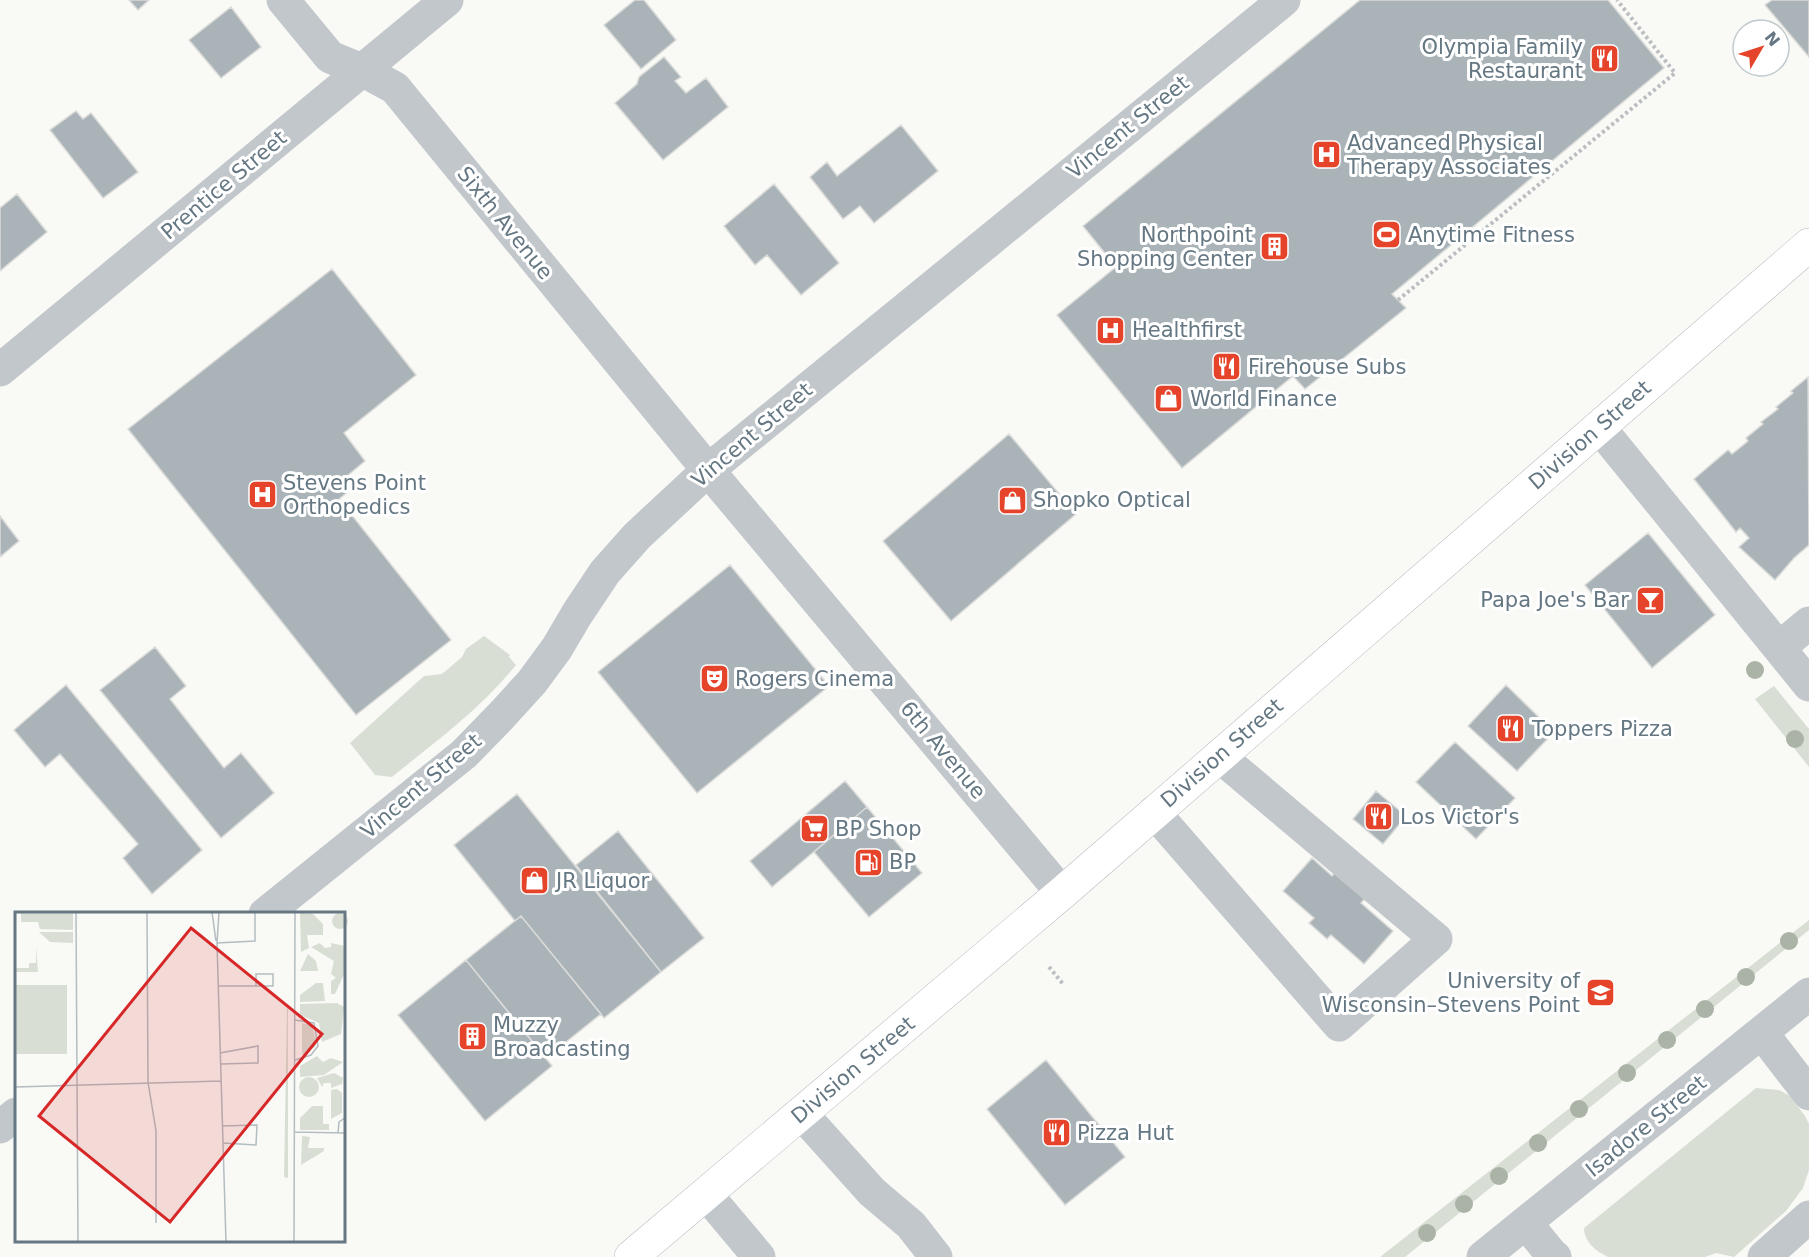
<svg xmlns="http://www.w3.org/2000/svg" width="1809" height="1257" font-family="'DejaVu Sans',sans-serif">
	<rect width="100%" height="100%" fill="#f9f9f6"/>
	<path fill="#d9ded5" d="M484,636L510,655L509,657L516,665C481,709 435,742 392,777L375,775L350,743L424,676L442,674L462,657L466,649Z
		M1774,686L1809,729V767L1755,699Z
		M1809,920V930L1405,1257H1380Z
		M1756,1088L1779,1090L1790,1096L1805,1116L1809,1124V1170L1803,1188L1786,1211L1734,1257L1716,1253L1705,1257H1608C1596,1251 1584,1242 1584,1228Z"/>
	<path fill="#a9b3b8" stroke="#dbdbd9" stroke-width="1.5" d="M129,0H149L138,10Z
		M635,0H644L676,40L641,69L604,25Z
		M1360,0H1608L1664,68L1392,294L1406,308L1305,389L1293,376L1182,468L1057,315L1116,267L1083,226Z
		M1772,0H1809V57L1765,5Z
		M231,7L261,47L221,78L189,40Z
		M664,57L681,77L675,81L686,93L706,78L728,107L663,160L615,103L637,84L639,77Z
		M76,111L83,119L91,113L138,172L103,198L50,130Z
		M901,125L938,171L874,223L860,206L843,219L810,177L827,162L837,176Z
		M774,184L839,263L801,295L767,255L755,265L724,226Z
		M17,194L47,232L0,271V208Z
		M332,269L416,375L344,433L365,461L341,481L349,491L339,499L451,640L356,715L128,429Z
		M1808,377L1809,545L1794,558L1775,580L1739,547L1749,538L1740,528L1736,532L1694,479L1728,450L1732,454L1748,441L1746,438L1763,424L1761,422L1778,409L1776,407L1793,393L1791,391Z
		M1009,434L1076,514L951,621L883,541Z
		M0,516L19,541L0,557Z
		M1648,533L1715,615L1652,668L1585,585Z
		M730,565L829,686L697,793L598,672Z
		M155,647L186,686L170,699L224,768L241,753L274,793L221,838L100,690Z
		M66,685L202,850L152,894L123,858L138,844L60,754L45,767L14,730Z
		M1506,685L1554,732L1517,771L1468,726Z
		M1455,742L1515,798L1476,839L1416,782Z
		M845,781L867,807L772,887L750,861Z
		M1376,791L1406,816L1383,844L1353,819Z
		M517,794L661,972L604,1018L521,916L515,921L454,845Z
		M867,807L922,873L869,917L814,852Z
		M618,831L704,938L661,972L576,865Z
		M1312,858L1332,876L1336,871L1366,897L1361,903L1393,931L1364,964L1331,935L1327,939L1309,923L1314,918L1283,891Z
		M521,916L601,1014L546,1058L466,960Z
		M466,960L552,1066L485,1121L398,1015Z
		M1046,1060L1125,1157L1065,1205L987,1109Z"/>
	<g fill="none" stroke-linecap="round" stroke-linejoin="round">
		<defs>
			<path id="major" d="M631,1257L1062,893L1809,245"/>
		</defs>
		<use href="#major" stroke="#b6bbbf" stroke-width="34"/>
		<path stroke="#babec1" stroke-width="4" stroke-dasharray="3 3" stroke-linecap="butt" d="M1398,300L1675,73L1617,0
			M1049,967L1063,984"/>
		<path stroke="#c2c7cb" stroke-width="33" d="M283,0L330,57L362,70L395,88L708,470L1062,893
			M0,370L447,0
			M1599,427L1779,648
			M1809,623L1779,648L1809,685
			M1154,812L1339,1025L1436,939L1219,756
			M265,914L464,754L501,716L532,682L557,648L577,614L605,572L637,536L708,470L1284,0
			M1762,1033L1809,1094
			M802,1114L872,1192L911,1225L936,1257
			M0,1127L16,1114
			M706,1194L759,1257
			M1526,1223L1552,1255L1555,1257
			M1483,1257L1809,994
			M1764,1257L1809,1217"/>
		<use href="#major" stroke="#fff" stroke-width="33"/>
	</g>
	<g fill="#aab3a5">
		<circle cx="1755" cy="670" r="9"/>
		<circle cx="1795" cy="739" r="9"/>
		<circle cx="1789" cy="941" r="9"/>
		<circle cx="1746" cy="977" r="9"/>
		<circle cx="1705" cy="1009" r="9"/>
		<circle cx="1667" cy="1040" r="9"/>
		<circle cx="1627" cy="1073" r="9"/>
		<circle cx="1579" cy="1109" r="9"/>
		<circle cx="1538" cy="1143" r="9"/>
		<circle cx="1499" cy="1176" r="9"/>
		<circle cx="1464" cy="1204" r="9"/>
		<circle cx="1427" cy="1233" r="9"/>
	</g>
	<defs>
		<symbol id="restaurant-square" viewBox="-11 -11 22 22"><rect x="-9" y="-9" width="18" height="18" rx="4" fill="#e5442a" stroke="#fff"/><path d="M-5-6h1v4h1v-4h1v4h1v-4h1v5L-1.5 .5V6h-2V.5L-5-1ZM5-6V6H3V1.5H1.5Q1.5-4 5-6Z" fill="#fff"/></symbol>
		<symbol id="hospital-square" viewBox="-11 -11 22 22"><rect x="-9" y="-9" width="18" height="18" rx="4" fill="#e5442a" stroke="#fff"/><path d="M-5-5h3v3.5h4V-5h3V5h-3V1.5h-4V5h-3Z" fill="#fff"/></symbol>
		<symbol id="stadium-square" viewBox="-11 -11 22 22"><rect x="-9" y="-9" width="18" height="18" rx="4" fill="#e5442a" stroke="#fff"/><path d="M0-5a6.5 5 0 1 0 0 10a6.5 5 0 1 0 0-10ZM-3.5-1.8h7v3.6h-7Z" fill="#fff"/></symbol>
		<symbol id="building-square" viewBox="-11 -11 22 22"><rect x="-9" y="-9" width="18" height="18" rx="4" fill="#e5442a" stroke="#fff"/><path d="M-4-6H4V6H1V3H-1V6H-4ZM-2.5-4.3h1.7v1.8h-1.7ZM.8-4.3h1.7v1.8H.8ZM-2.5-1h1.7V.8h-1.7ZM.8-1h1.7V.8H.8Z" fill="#fff"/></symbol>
		<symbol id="shop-square" viewBox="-11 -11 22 22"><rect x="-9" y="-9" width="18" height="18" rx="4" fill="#e5442a" stroke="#fff"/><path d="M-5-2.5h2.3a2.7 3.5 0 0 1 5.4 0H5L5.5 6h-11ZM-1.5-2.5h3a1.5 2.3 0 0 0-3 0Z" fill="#fff"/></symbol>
		<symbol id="bar-square" viewBox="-11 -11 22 22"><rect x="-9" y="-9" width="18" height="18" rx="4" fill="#e5442a" stroke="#fff"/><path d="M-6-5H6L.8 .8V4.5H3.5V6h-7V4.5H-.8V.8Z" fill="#fff"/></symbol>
		<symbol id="theatre-square" viewBox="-11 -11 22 22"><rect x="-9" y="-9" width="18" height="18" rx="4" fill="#e5442a" stroke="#fff"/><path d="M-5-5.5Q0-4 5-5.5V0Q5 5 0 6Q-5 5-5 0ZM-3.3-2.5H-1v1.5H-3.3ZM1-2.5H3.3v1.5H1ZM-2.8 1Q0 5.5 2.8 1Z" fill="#fff"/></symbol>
		<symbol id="supermarket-square" viewBox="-11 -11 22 22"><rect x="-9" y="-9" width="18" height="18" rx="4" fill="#e5442a" stroke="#fff"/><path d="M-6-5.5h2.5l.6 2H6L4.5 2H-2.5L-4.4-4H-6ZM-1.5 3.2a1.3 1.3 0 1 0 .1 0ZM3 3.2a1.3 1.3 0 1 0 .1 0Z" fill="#fff"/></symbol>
		<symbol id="fuel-square" viewBox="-11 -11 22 22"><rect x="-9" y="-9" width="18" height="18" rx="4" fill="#e5442a" stroke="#fff"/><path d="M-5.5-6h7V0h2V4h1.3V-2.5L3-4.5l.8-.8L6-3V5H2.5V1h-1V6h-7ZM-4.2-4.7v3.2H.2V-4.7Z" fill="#fff"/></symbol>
		<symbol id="university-square" viewBox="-11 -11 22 22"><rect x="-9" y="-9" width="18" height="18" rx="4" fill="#e5442a" stroke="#fff"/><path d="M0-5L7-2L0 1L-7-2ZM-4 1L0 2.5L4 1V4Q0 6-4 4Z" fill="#fff"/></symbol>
	</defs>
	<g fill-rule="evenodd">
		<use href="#restaurant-square" x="1588" y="42" width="33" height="33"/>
		<use href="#hospital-square" x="1310" y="138" width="33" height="33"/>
		<use href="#stadium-square" x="1370" y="218" width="33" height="33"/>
		<use href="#building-square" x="1258" y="230" width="33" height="33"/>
		<use href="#hospital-square" x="1094" y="314" width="33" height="33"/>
		<use href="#restaurant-square" x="1210" y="350" width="33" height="33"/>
		<use href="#shop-square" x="1152" y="382" width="33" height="33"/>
		<use href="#hospital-square" x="246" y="478" width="33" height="33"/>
		<use href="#shop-square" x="996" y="484" width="33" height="33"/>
		<use href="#bar-square" x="1634" y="584" width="33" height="33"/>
		<use href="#theatre-square" x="698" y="662" width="33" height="33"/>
		<use href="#restaurant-square" x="1494" y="712" width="33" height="33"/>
		<use href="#restaurant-square" x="1362" y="800" width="33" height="33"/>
		<use href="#supermarket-square" x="798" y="812" width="33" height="33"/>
		<use href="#fuel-square" x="852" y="846" width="33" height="33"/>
		<use href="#shop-square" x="518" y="864" width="33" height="33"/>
		<use href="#university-square" x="1584" y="976" width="33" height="33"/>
		<use href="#building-square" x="456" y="1020" width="33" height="33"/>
		<use href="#restaurant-square" x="1040" y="1116" width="33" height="33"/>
	</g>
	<g text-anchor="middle" stroke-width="6" stroke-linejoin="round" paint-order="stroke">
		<g font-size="21" fill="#647782" stroke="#fff" text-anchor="start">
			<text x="1583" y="54" text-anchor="end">Olympia Family<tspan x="1583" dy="24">Restaurant</tspan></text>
			<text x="1347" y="150">Advanced Physical<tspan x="1347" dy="24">Therapy Associates</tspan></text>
			<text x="1253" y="242" text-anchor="end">Northpoint<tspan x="1253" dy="24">Shopping Center</tspan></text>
			<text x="1408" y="242">Anytime Fitness</text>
			<text x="1132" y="337">Healthfirst</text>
			<text x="1248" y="374">Firehouse Subs</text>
			<text x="1190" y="406">World Finance</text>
			<text x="283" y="490">Stevens Point<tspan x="283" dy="24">Orthopedics</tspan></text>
			<text x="1033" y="507">Shopko Optical</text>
			<text x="1629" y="607" text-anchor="end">Papa Joe's Bar</text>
			<text x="735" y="686">Rogers Cinema</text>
			<text x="1532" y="736">Toppers Pizza</text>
			<text x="1400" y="824">Los Victor's</text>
			<text x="835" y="836">BP Shop</text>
			<text x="889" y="869">BP</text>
			<text x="556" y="888">JR Liquor</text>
			<text x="1580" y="988" text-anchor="end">University of<tspan x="1580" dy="24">Wisconsin–Stevens Point</tspan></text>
			<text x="493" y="1032">Muzzy<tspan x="493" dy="24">Broadcasting</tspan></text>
			<text x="1077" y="1140">Pizza Hut</text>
		</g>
		<g font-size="21" fill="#647782" stroke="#fff">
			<text transform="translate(1128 127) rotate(-39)" y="7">Vincent Street</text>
			<text transform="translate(224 185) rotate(-40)" y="7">Prentice Street</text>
			<text transform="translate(505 223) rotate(51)" y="7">Sixth Avenue</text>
			<text transform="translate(752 435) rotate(-40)" y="7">Vincent Street</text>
			<text transform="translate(1590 435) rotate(-41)" y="7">Division Street</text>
			<text transform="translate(943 750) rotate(50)" y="7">6th Avenue</text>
			<text transform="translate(1222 753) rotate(-41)" y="7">Division Street</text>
			<text transform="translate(421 786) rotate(-40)" y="7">Vincent Street</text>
			<text transform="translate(853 1070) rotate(-40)" y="7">Division Street</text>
			<text transform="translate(1646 1126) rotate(-39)" y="7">Isadore Street</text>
		</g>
	</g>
	<g transform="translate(15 912)">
		<rect width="330" height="330" fill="#f9f9f6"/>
		<path d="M6,0H58V18L25,17L23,10H6ZM296,0L308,12V23H292L294,36L286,40L285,1ZM317 9a8 8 0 1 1 16 0a8 8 0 1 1-16 0ZM24,20H58V31L35,30ZM305,31L310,36L316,35V31L330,34V60L320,82H316V69L321,66L316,62L319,49L296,35ZM21,34L23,60H0V56H14V51H21ZM293,42L301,49L303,59H285ZM301,71H308L310,89L285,90V83ZM0,73H52V142H0ZM322,91L329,95L326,122L307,130L304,111L285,103V92ZM272,93H273V266L269,265ZM287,111L297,113L301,130L300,135L287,143ZM302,144L308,150L316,146L328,150L309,163L285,165V154ZM319,161L328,166L327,172L316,176V171H309L307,175L302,166ZM284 175a10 10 0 1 1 20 0a10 10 0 1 1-20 0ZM322,177L327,181V201L316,207V178ZM297,194H308V212H314V218H285V206ZM287,224L295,225L293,236H309V239L286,253Z" fill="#d9ded5"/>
		<path fill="none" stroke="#b4bdc1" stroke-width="1.5" d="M61,0L63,330M132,0L133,170L141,219V311M197,0L201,29M204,0L202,31L211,330M202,31L240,29V0M241,62H258V74H241ZM203,74H241M205,141L243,134V151L206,152M280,148L296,143L303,134L299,111L280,108M0,175L206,169M207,214L242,213L241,233L208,231M279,220L330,221M323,221L324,210L330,206M279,330L280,0"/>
		<path fill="#d62828" fill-opacity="0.15" stroke="#d62828" stroke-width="3" d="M176,16L307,122L155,310L24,204Z"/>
		<rect width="330" height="330" fill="none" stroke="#647782" stroke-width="3"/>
	</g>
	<g transform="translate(1761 48) rotate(51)"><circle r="28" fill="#ffffff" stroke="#c1c9cd" stroke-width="1.5"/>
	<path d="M0-4.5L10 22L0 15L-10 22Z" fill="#e5442a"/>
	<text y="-9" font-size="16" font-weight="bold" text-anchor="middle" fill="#647782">N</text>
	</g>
</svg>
